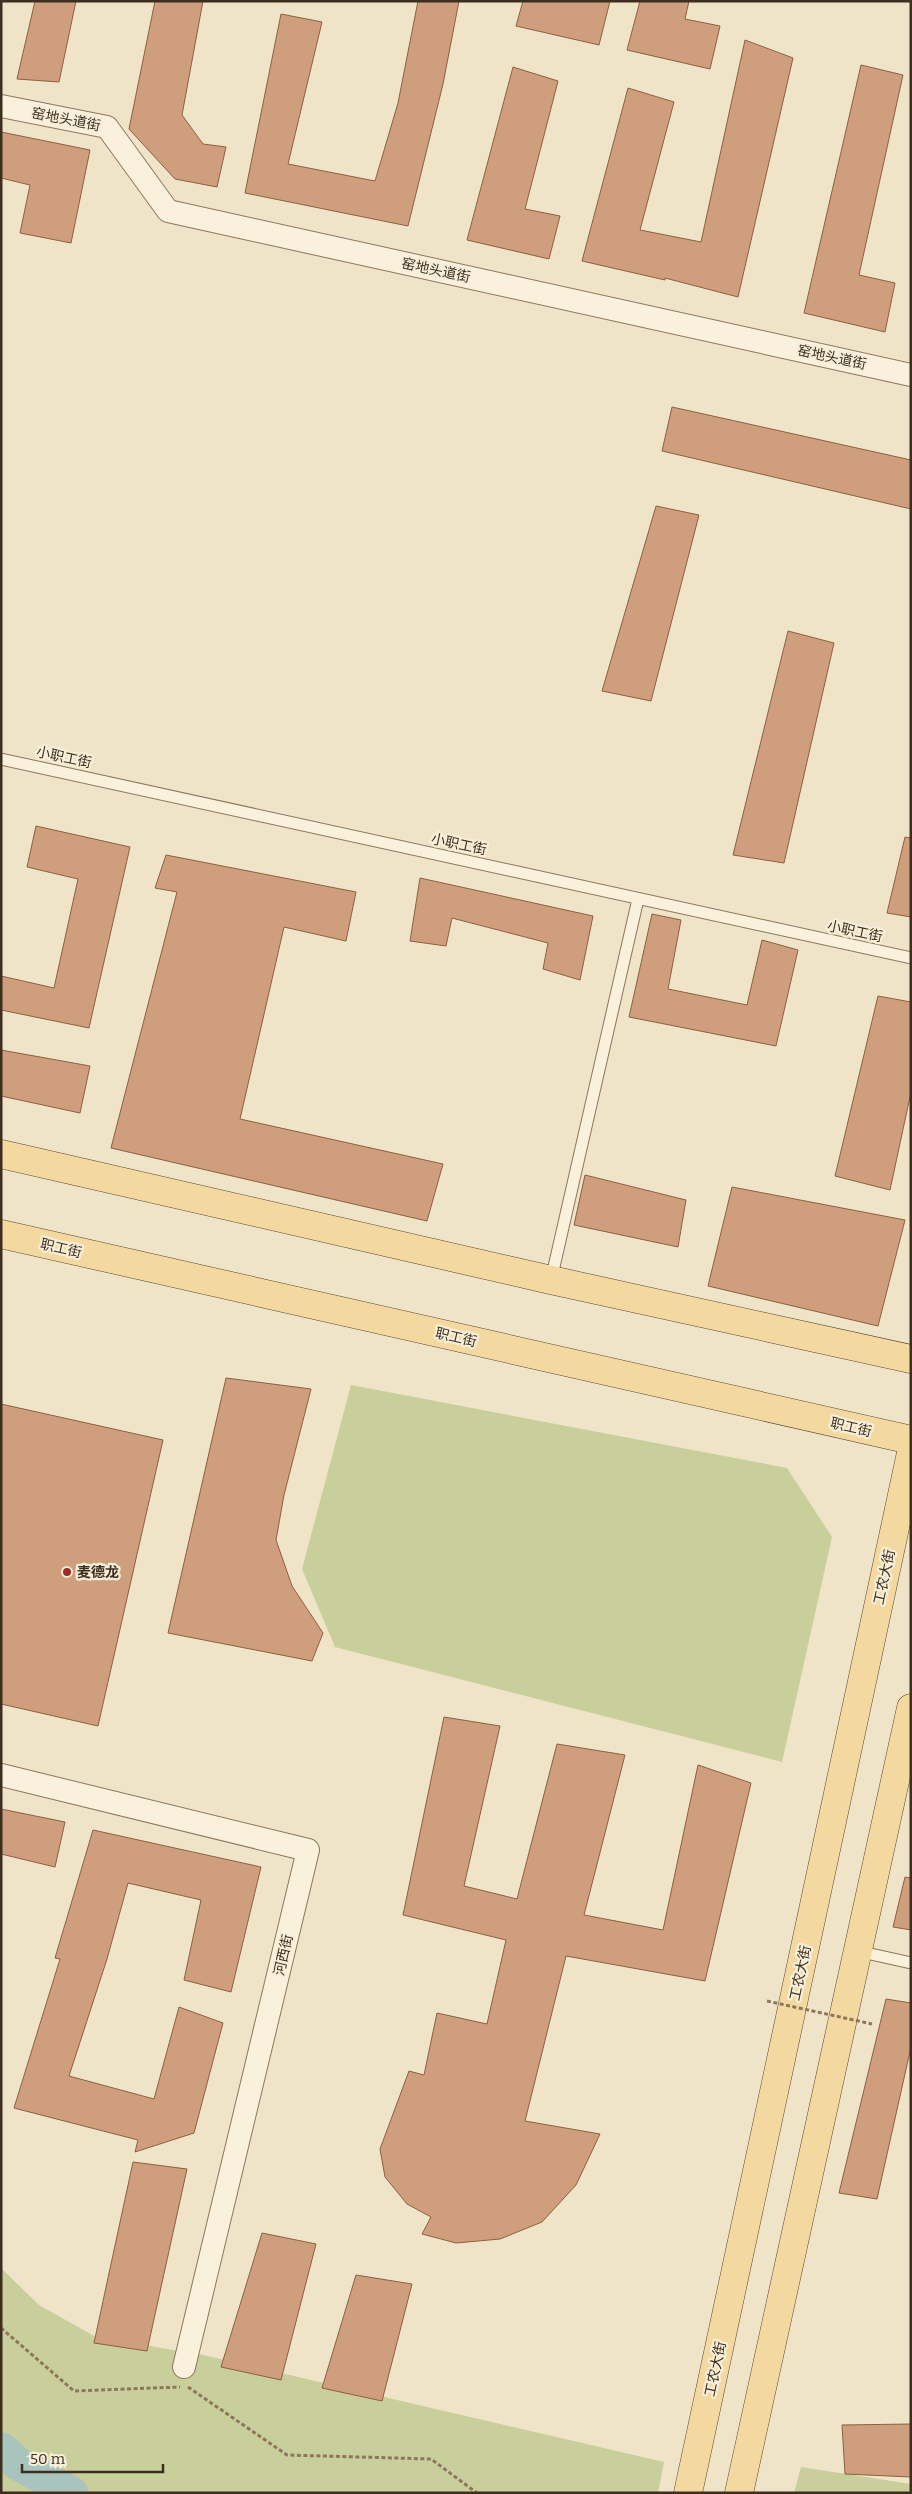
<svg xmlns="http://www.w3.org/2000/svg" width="912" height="2494" font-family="Bitter,'Noto Sans SC',serif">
	<rect width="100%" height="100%" fill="#f0e4c8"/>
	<path fill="#c9cf9b" d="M351,1385L787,1468L832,1537L782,1762L335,1647L302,1569Z
		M1,2268L39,2305L96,2337L203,2355L664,2462L658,2493H1Z
		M801,2467L911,2484V2493H794Z"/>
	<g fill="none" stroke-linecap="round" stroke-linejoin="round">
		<path stroke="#a9c4bc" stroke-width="34" d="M1,2449L17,2463L71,2493"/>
	</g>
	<path fill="#cf9f7d" stroke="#8d5f41" d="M35,1H76L59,82L17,79Z
		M155,1H203L182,115L203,144L226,147L217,187L175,179L129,129Z
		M418,1H459L443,84L408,226L245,193L281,14L322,22L288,164L375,181L398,103Z
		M523,1H610L599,45L516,26Z
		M640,1H689L685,19L720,26L710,69L627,50Z
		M745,40L793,58L738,297L665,278V280L582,261L628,88L674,102L640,230L701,242Z
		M861,65L903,75L859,275L895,283L885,332L804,313Z
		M513,67L558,81L525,209L560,216L549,259L467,240Z
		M1,132L90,150L71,243L20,233L30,185L1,178Z
		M672,407L911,460V509L662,451Z
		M656,506L699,515L651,701L602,691Z
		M788,631L834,643L784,863L733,855Z
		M36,826L130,847L89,1028L1,1010V976L54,988L78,879L27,867Z
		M905,837L911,838V917L887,913Z
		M166,855L356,892L346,941L284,927L240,1119L443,1164L427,1221L111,1148L177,892L155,888Z
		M420,878L593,916L580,980L543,969L548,943L452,918L446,946L410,941Z
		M652,914L681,920L668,989L747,1005L762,940L798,950L776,1046L629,1017Z
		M878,996L911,1002V1092L890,1190L835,1176Z
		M1,1050L90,1066L80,1113L1,1096Z
		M585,1175L686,1200L678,1247L574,1225Z
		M732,1187L905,1220L878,1326L708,1286Z
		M226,1378L311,1389L284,1495L276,1540L292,1586L323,1633L312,1661L168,1633Z
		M1,1404L163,1440L98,1726L1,1704Z
		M444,1717L500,1726L464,1886L517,1899L557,1744L625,1755L584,1915L663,1930L698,1765L751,1783L705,1981L566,1956L525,2121L600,2134L576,2185L542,2222L500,2239L456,2243L422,2234L431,2217L407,2204L385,2177L380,2149L409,2071L424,2075L437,2013L487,2024L506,1940L403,1915Z
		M1,1809L65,1822L55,1867L1,1854Z
		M93,1830L261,1867L231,1992L184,1980L201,1900L128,1883L107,1959L69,2076L154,2099L179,2007L223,2023L194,2133L135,2152L138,2140L14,2108L60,1959L55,1958Z
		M905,1877L911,1878V1930L893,1927Z
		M886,1999L911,2003V2047L877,2199L839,2193Z
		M133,2162L187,2169L147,2351L94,2343Z
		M262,2233L316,2244L281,2380L221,2367Z
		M356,2275L412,2284L382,2401L322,2388Z
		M911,2424V2477L845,2474L842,2425Z"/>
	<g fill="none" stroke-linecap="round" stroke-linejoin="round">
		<defs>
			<path id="service" d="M1,759L911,958
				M551,1280L638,899
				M857,1951L911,1963"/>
			<path id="minor" d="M1,106L107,127L168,211L911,375
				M1,1775L308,1850L184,2367"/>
			<path id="primary" d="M1,1154L551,1280L911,1359
				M1,1234L911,1440
				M688,2493L911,1453
				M739,2493L911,1708"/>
		</defs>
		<use href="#service" stroke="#8d765c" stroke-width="13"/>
		<use href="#minor" stroke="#8d765c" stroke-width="24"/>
		<use href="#primary" stroke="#5b4430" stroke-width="29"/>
		<path stroke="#8d765c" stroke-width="3" stroke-dasharray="4 2.5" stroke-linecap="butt" d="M1,2328L74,2391L180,2387
			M188,2387L287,2455L431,2459L477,2493"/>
		<use href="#service" stroke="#faf1dc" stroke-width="11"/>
		<use href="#minor" stroke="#faf1dc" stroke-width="22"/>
		<use href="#primary" stroke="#f3d9a0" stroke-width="28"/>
		<path stroke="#8d765c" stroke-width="3" stroke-dasharray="4 2.5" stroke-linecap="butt" d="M767,2001L872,2024"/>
	</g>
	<circle fill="#9e2a2b" stroke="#f7eed8" stroke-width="2" cx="67" cy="1572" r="5"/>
	<g text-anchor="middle" stroke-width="4.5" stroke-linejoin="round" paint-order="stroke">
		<g font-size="14" fill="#3d2e20" stroke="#f7eed8">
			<text transform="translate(66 119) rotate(11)" y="5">窑地头道街</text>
			<text transform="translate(436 270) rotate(12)" y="5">窑地头道街</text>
			<text transform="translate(832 357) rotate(12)" y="5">窑地头道街</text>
			<text transform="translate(64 757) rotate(12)" y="5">小职工街</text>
			<text transform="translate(459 844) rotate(12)" y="5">小职工街</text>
			<text transform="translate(855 931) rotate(12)" y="5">小职工街</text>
			<text transform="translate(61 1248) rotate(13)" y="5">职工街</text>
			<text transform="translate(456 1337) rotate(13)" y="5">职工街</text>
			<text transform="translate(851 1427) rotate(13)" y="5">职工街</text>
			<text transform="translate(884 1577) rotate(-78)" y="5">工农大街</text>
			<text transform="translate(283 1955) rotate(-77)" y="5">河西街</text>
			<text transform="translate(800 1973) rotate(-78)" y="5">工农大街</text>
			<text transform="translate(715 2369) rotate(-78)" y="5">工农大街</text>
		</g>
		<g font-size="14" font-weight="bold" fill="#3d2e20" stroke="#f7eed8" text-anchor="start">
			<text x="77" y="1577">麦德龙</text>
		</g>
	</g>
	<rect width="912" height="2494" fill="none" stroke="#3d2e20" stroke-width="5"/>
	<path d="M22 2464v8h141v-8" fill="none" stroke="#3d2e20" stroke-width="2.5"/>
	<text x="30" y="2464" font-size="15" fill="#3d2e20" stroke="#f7eed8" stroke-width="4" paint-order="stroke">50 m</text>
</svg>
